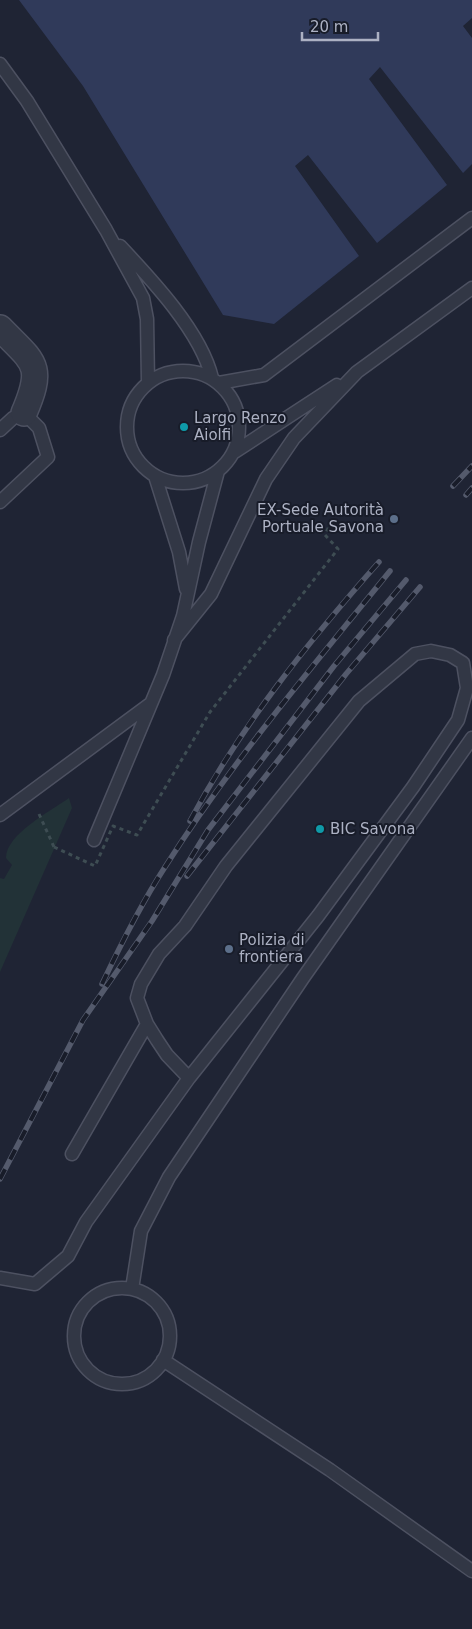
<svg xmlns="http://www.w3.org/2000/svg" width="472" height="1629" font-family="'DejaVu Sans',sans-serif">
	<rect width="100%" height="100%" fill="#1f2434"/>
	<path fill="#223237" d="M69,798L72,808L0,972V878L4,879L12,865L6,858C6,834 51,811 69,798Z"/>
	<path fill="#303a5a" d="M19,0H472V18L463,26L472,38V164L463,173L380,67L369,79L447,185L377,243L308,155L295,166L359,256L274,324L223,315L83,86Z"/>
	<g fill="none" stroke-linecap="round" stroke-linejoin="round">
		<defs>
			<path id="lane" d="M0,64L27,101L106,230L143,298L147,319L148,382
				M120,246C152,280 201,332 212,378
				M127 427a56 56 0 1 1 112 0a56 56 0 1 1-112 0Z
				M219,383L264,375L472,218
				M0,430L13,418L24,413L39,428L48,457L0,502
				M233,453L337,385
				M155,476L179,552L186,589
				M174,640L211,594L266,479L294,438L357,372L472,288
				M0,815L150,704
				M94,840L163,675L183,616L199,542L218,471
				M72,1154L147,1024
				M0,1278L35,1284L68,1256L86,1222L189,1078L318,916L413,787L458,720L467,688L463,663L450,655L431,651L415,654L359,701L226,866L185,926L159,954L141,984L137,998L147,1024L157,1040L167,1055L189,1078
				M74 1336a48 48 0 1 1 96 0a48 48 0 1 1-96 0Z
				M132,1289L141,1231L169,1177L303,978L472,738
				M163,1360L330,1470L472,1571"/>
			<path id="street" d="M0,328C34,363 45,364 24,413"/>
		</defs>
		<use href="#lane" stroke="#4d5161" stroke-width="15"/>
		<use href="#street" stroke="#4d5161" stroke-width="28"/>
		<path stroke="#3e4d53" stroke-width="3" stroke-dasharray="4 4" stroke-linecap="butt" d="M39,814L54,847"/>
		<use href="#lane" stroke="#323745" stroke-width="12"/>
		<use href="#street" stroke="#323745" stroke-width="25"/>
		<defs>
			<path id="rail" d="M453,486L472,466
				M466,495L472,488
				M190,821C240,727 308,642 379,562
				M187,876L346,674L420,587
				M102,984C121,944 141,904 165,867C231,763 312,667 390,571
				M0,1179L83,1020L152,921L208,830L334,666L406,580"/>
		</defs>
		<use href="#rail" stroke="#545a6c" stroke-width="5.5"/>
		<use href="#rail" stroke="#181c29" stroke-width="4" stroke-dasharray="11" stroke-linecap="butt"/>
		<path stroke="#3e4d53" stroke-width="3" stroke-dasharray="4 4" stroke-linecap="butt" d="M54,847L95,866L113,826L137,835L210,712L338,549L325,535L329,526"/>
	</g>
	<g fill="#0f9aa8" stroke="#181c29" stroke-width="2">
		<circle cx="184" cy="427" r="5"/>
		<circle cx="320" cy="829" r="5"/>
	</g>
	<g fill="#5c6f8a" stroke="#181c29" stroke-width="2">
		<circle cx="394" cy="519" r="5"/>
		<circle cx="229" cy="949" r="5"/>
	</g>
	<g text-anchor="middle" stroke-width="4" stroke-linejoin="round" paint-order="stroke">
		<g font-size="15" fill="#acb1c3" stroke="#181c29" text-anchor="start">
			<text x="194" y="423">Largo Renzo<tspan x="194" dy="17">Aiolfi</tspan></text>
			<text x="384" y="515" text-anchor="end">EX-Sede Autorità<tspan x="384" dy="17">Portuale Savona</tspan></text>
			<text x="330" y="834">BIC Savona</text>
			<text x="239" y="945">Polizia di<tspan x="239" dy="17">frontiera</tspan></text>
		</g>
	</g>
	<path d="M302 32v8h76v-8" fill="none" stroke="#acb1c3" stroke-width="2.5"/>
	<text x="310" y="32" font-size="15" fill="#acb1c3" stroke="#181c29" stroke-width="4" paint-order="stroke">20 m</text>
</svg>
